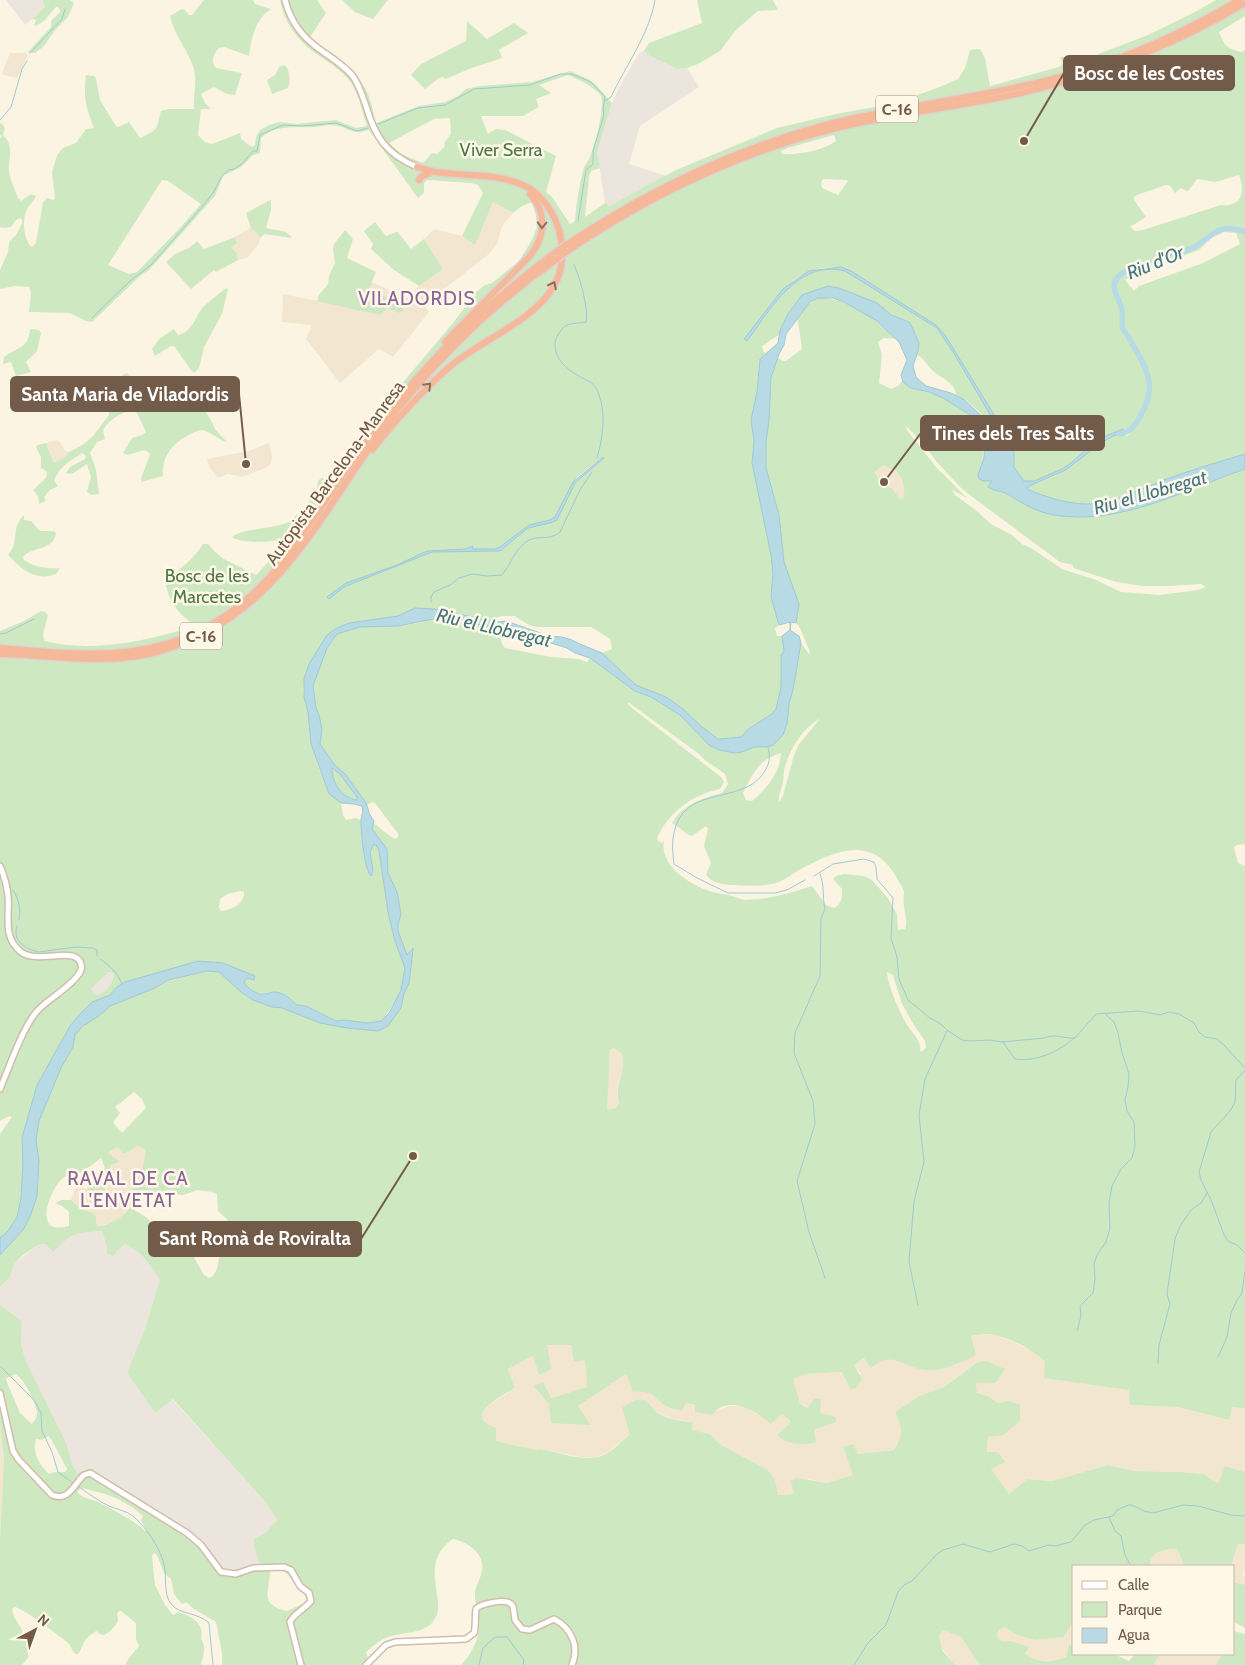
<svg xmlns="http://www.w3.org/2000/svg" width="1245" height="1665" font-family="Cabin,sans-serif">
	<rect width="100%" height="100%" fill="#fcf4e2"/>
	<path fill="#f3e6d1" d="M10,53H27V58L17,78L3,75L2,73Z
		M493,201L513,213L502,226L497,244L489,254L424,305L429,312L393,357L379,349L340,383L306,339L312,325L282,322L283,294L348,307L393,300L369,290L372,282L407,298L419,286L443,269L424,239L434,229L462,236L474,244Z
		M251,228L256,232L260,238L258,245L247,258L238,260L237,253L230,246L237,243L235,237Z
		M56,440L60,442L65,451L69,452L65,457L55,463L53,461L46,443Z
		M269,443L272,456L271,463L266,468L242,477L228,474L218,478L209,467L207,459L248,451Z
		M884,465L890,469H895L898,471L906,494L905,498L900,499L892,488L885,486L879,480L875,472Z
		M614,1048L622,1054L623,1060L622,1070L617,1088V1096L619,1103L616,1108L606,1111L610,1050Z
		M138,1146L146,1150V1153L138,1183L132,1191L135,1193V1196L127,1210L121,1217L111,1223L97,1226L96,1217L80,1208L71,1200L76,1186L87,1189V1191L107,1190L101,1179L108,1173L111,1165L119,1162L108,1153L117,1147L124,1154Z
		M985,1334L995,1335L1014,1342L1035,1353L1045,1362L1130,1390L1131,1405L1177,1407L1229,1420L1232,1407L1245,1409V1472L1225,1466L1218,1485L1203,1474L1182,1472L1135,1471L1108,1465L1052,1481L1027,1479L1009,1494L991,1469L987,1452L988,1437L1020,1421L1019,1413L1009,1401L998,1403L988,1396L977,1393L976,1383L975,1363L944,1387L919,1396L895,1412L902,1425L901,1438L894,1450L858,1454L843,1448L854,1475L827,1483L808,1479L794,1494L777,1495L775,1479L768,1470L721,1445L710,1434L692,1430V1422L672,1419L657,1412L647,1402L643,1400L638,1399L630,1434L607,1453L594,1458L580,1457L541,1449L537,1450L495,1441L482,1416L483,1412L489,1405L515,1388L508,1369L533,1356L539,1375L546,1345H572L585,1360L587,1387L551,1398L549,1404L591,1425L577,1406L626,1374L633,1391H643L652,1393L669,1408L681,1411L686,1403L716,1411L729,1406H738L747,1408L762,1417L782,1414L791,1422L778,1434L790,1443L807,1444L814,1430L836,1422L800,1403L793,1379L806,1374L842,1372L861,1374L854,1365L864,1358L880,1362L893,1359L929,1370L958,1365L971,1336Z
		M0,1423L4,1459L0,1539Z
		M1238,1544L1245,1545V1569L1243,1575L1245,1577V1585L1234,1582V1566H1231Z
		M1178,1549L1185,1566L1197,1565L1198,1566H1150L1151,1558L1158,1551Z
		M1074,1619V1643L1069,1645L1066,1657L1057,1661L1034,1660L1025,1654L1029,1647L1003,1642L999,1639L997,1635L999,1630L1005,1627L1017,1635L1036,1640L1064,1637Z
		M943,1630L961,1637L980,1665H955L941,1647L939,1636Z
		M1154,1654H1222L1216,1665H1155L1153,1664L1159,1656Z"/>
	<path fill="#ebe5dd" d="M6,0H42L45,7L25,25Z
		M644,51L648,55L677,69L687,68L699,87L640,126L629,164L666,176L609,206L605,203L597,152L612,103L622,82L640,52Z
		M109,972H112L114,975L110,988L97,997L91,989Z
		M102,1231L107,1247L116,1252L125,1244L135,1249L144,1256L160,1280L144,1331L127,1373L155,1413L172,1399L267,1504L277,1520L266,1532L254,1539V1546L261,1563L241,1571L230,1572L223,1571L154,1509L116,1487L101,1476L92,1468L77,1473L72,1464L67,1445L25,1359L21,1343L22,1321L0,1305V1287L10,1277L14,1264L38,1245L46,1244L81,1233Z"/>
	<path fill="#cee9c1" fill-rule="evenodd" d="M42,0H70L74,3L68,17L56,29L44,46L35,53H28V52L51,27V21L60,12L59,8L56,7C49,14 44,24 34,26L36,20L32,19L45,7Z
		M204,0H253L255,4L271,9C255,19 251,39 249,56L224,47L219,48C214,53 210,62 216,68L242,73L235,95L227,94L214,87L201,94L205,103L211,109H201L198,135L205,142L212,144L240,133L241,139L252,147L255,145L256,137L260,130L269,125L279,122L296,124L336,120L356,128L367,126C362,112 360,96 351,83C342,70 328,62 315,53C297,40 284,22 280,0H317L326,13L310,37C330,54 356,68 367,92C372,102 373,113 376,123L419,106L445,102L458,96L466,89L479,86L532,82L570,71L590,80L596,85L612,103L597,152L600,168L591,171L589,177L585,217L605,203L609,206L676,170L777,128L836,114L896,103L942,86L958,79L965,68L970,50L980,49L985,58L990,86L1059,67L1063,63L1060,57L1093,56L1148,35L1195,12L1216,0H1245V16L1219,32C1225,46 1226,48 1241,52L1245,50V454C1218,462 1191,470 1164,480C1140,489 1113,504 1087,504C1067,504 1045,497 1027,489L1029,486C1041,481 1053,477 1065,471C1083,461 1106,428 1127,436L1134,429L1125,432L1122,429L1096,440L1071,463L1062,469L1034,481H1024L1014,467L1013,443L1020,440V438L1015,430L1007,435L1005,432L945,335L936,325L851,271C841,267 834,267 824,268C785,273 768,312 745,339L747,341C771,310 798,259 845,271L937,328L953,352L1004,438L1009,444L1008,449C993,445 994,429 985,418C977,409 967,401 956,395C955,382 940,378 931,369C926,364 924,358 917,355L919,347L918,339L909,322L891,315L877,303L832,286L802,295L789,312L780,334L762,346L763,351L766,353L759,361L757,392L751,420L754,441L752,463L771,555L773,573L771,597L779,625L775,628L777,636H782L784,651L781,655V687L776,709L772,714L749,727L741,737L721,739L702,727L683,709L666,697L636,685L602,653L612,649L610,639L591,627H536L529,625L515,616H501L491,620L434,609L415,608L398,616L349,623L335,629L327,635L309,664L303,689L304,697L308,712L311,744L318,766L329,794L341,803L343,815L346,820L355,818L361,820L368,873L372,867L370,852L374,844L377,846L379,851L388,912L395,941L405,968L401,990L388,1013L381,1021L368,1023L344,1020L336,1021L306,1006L297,1005L292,1001L274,991C263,995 250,995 244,982L247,977L253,980L255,976L223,963L198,961L125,982L117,987L110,995L92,1002L80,1014L70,1026L37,1085L22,1138L23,1162L21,1198L17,1217L8,1231L0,1238V1134L12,1117L9,1116L0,1121V631L24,621L41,611L45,612L48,615L43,634L44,641C94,653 146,641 195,626C191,622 186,619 182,615C173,607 164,589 166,578C182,569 193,559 203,544H208L215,552L224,559L256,575C265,565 279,553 282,540C268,541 244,545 232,537C243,528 275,529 289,522C294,519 314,497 316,492C318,487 316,482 321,478L334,479L366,426L453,323L476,292L485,285L492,283L519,261L532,240L537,227L536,216L532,202L522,206L513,213L493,202L475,245L462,236L483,193L478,185L471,183L427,180L424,183V193L418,198L369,130C350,136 348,126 332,125C325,125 319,127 313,127C295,128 275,124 261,138L260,153L253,155L241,167L223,176L215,196L149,270L141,275L92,322L86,321L70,313L29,312L31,293L29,287L15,286L0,289V270L8,252L9,242L16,235L22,224V220L20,218L15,221L11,227L4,228L0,227V139L2,136L0,135V124L1,122L5,128L3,135C15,146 8,158 9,171C10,179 15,190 18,198L21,201L31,194L36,196C34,201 30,204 27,209C22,219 23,240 32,247L36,243L43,202L47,198L53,200L55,198L52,172L57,155L63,148L76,143L86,129L94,128C86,108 83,97 86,75L94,76L96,78L100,100L116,126L118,127L129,122L140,138C160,129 156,128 161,111L169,109H194C193,96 198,80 193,66C187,49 174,35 170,16L182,9L185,10L189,15H192ZM568,75C577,79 597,88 601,96C605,108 595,144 590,157C588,162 584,165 583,171C579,187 576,204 575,221L570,224L552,197L546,192L556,156L505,130L496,129L488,134L481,116H523L539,107L536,99L551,93L539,85ZM450,118L451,134L444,143L445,146L437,154L432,153L423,163L401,154L389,143L434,119ZM834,135L836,141C822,151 798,155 782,154L781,151L788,148ZM1239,175C1245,192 1242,207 1221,205L1143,230L1135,231L1130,227L1146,217L1134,200V197L1137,195L1166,185L1170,186L1175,193L1181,188L1186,191L1189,190L1197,179L1216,182ZM824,179L846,180L848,181L838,195L822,188L821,184L822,180ZM162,180L168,181L201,204L179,229L137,272L129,274L108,265ZM1224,232L1236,233L1240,244L1203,263L1139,286L1134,291L1125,280L1134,274L1199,250L1210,239ZM602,457L603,459L575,483L557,520L528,528L500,551L432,552L344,587L329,599L346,583L397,565L431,550H460L473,546L471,550L495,549L500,547L529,525L550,520L555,517L577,477ZM240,891L244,892C245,904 231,910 221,911L219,907L220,899L228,894ZM109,972H112L114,975C111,987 107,991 97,996L91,989Z
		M342,0H388L373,19L355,12Z
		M697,0H773L778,10L758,11L736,30L720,51L698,64L687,68L677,69L648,55L644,51L649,43L702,23Z
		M467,21L487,39L514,23L528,33L499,50L502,58L469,69L446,79L443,77L439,78L425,89L411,75L421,64L466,41Z
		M285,65C290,71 291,81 288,88L272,94L267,80L275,75L279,67Z
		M270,200L271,201V210L266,228L286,232L291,236V238L264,234L260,238L256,232L251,228L246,213Z
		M375,222L386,236L396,232H398L411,249L424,239L443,269L419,286L394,270L371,249L373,244L364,231Z
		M345,230L353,239L347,258L376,272L369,290L393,300L404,310L400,313L388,308L380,315L317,301L319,295L328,284L329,276L335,263L333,250L334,244Z
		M235,237L237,243L231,247L237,253L238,260L216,272L214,270L191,289L166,262L175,254L189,248L196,242H198L204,249Z
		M226,288L228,289L222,314L204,347L199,368L194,373L191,370L174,346H171L155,356L152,349L159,339L174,329L178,335C192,333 196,315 204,306C211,300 219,294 226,288Z
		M818,298C847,296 876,319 896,339L884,338L878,342L882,355L879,383L891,389L898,386L902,381C910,390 919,389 930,393C964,403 995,428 980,467L990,481H993L988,486C995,492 1006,493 1014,498L1121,513L1158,501L1245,469V844L1237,845L1234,847L1238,863L1245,866V1409L1232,1407L1229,1420L1177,1407L1130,1405L1129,1390L1044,1378L1045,1362C1033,1349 1005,1335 987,1334C982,1334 977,1335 971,1336L976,1355C961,1363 945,1371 927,1370C903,1369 896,1349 871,1368L864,1358L854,1365L862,1379L857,1387L851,1390L842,1372L806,1374L793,1379L800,1403L807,1408L815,1398L821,1399L820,1413L836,1417V1422L814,1430L816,1442C804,1446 788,1445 778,1436V1434L791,1422L782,1414L771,1424C756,1411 728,1394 712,1415L695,1412V1405L686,1403L682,1411C678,1410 673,1409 670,1408C653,1400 657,1390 633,1392L626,1374L578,1406L591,1425L551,1423L549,1404L534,1386L543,1382L551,1398L587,1387L585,1360L574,1362L571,1345H547L551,1369L539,1375L533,1356L508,1369L515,1388C508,1392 477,1408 483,1419C485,1424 492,1426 496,1428V1441L537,1450L541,1449C562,1453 587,1464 606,1454C615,1449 622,1441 630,1434L622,1408C630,1403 638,1395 647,1402C651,1405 654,1410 658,1413C669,1420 681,1421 693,1422L692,1430L710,1434L721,1445L768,1470L775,1479L778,1495L794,1494L791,1481L797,1478L827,1483L853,1475L843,1447L853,1444L858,1454L894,1450C904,1434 903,1428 895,1412L919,1396L944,1387L976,1363L986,1361L1005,1369L995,1383H976L977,1393L988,1396L998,1403L1009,1401L1020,1405V1421L1003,1435L988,1437L987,1452H998L1005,1462L991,1469L1009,1494L1027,1479L1052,1481L1108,1465L1135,1471L1182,1472L1203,1474L1218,1484L1225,1466L1245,1472V1545L1238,1544L1231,1566H1185L1177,1549C1165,1550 1150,1550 1150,1566H1074V1619L1064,1637L1036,1640L1017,1635L1005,1627L999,1630L997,1635L999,1639L1003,1642L1011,1641L1029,1647L1025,1654C1038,1663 1052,1663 1066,1657L1069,1645L1074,1643V1654H1114L1129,1661L1135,1654H1154L1159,1656L1154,1664L1155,1665H980L961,1637L943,1630L939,1636L942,1650L955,1665H461C472,1654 481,1636 479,1619C479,1611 474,1601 475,1592C476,1585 481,1578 482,1570C485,1554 468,1542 453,1539C432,1553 433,1571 437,1594C438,1603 440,1612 434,1620C426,1634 403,1632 388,1637C380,1640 373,1646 366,1652L370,1665H222V1653L216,1622L194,1609L186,1602L182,1604L174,1594L171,1579L164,1573L157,1555L154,1553L152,1556L155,1585L165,1605L173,1615L178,1612C191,1616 205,1623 201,1639C207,1647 203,1656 201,1665H125L129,1658L139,1646L136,1639V1623L121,1611H119L117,1614L118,1621C116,1625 109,1634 103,1635C100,1635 98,1632 96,1631C93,1634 88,1636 86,1639C82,1644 82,1649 78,1654H76C72,1651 71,1646 67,1642C60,1636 22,1608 15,1607L12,1609L14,1617L21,1628L31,1654L22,1665H0V1539L4,1459L0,1423V1305L22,1321L21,1343L25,1359L67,1445L72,1464L77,1473L92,1468C122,1497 165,1510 198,1538C208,1546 215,1560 223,1571C237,1573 248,1568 260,1563L254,1546V1539L266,1532L277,1520L267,1504L173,1399L155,1413L127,1373L144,1331L160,1280C149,1264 144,1253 125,1244L116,1252L114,1256L107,1254V1247L102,1231L81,1233L69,1237L53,1252L46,1244L38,1245L23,1255L14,1264L10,1277L0,1287V1255L23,1230L37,1178L39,1161L36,1140L39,1121L61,1068L73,1047L75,1035L83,1026L99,1016L110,1006L155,988L169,981L207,971L219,972L241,992L272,1007L282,1008L297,1013L378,1031L401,1006L404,994L409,983L413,950L411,949L407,956L398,931V927L401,914L397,892L388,873L387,849L372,829L373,823C381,828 388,836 396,839L399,835L375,803L372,802L367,805C354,783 333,766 320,744L322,729L316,708L313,686L327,648L337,634L360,627L399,626L418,623L431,619L458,621L503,629C500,637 500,642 505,648L551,657L578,659L587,662L590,658L635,691L651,697L680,715L709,745L719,750L734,753L754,747H767L773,745L783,735L787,724L789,704L793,690L801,643L809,654L810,652L799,626L796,623L799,604L784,562L779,515L766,468V443L769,421V396L772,376L778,358L783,361H786L802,349L798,321L796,319L806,306ZM906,426L921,441L936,461L960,487L975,499L1060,562L1073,565V568L1116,582L1143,586H1169L1201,584L1206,587L1198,590L1159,595L1121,592L1096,580L1062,569L1031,548L1022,544L1012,535L991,524L978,512L955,495L952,490L967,498L936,467L907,430ZM884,465L890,469H895C901,475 906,489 904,498L900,499L892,488C882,485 880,482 875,472ZM628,702L699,754L705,760L725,774L728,784L722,793C703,798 683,804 672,823C679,827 685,834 692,836L706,826L708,829L704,846L711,863L706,875C712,883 724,885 734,885C749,886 765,887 779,882C786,879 792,874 799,870C837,850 874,833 899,882C901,885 903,888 904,892C904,897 903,902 904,907C905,915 908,922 905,929L898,930L897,914L887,897L872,880L864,876L844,874L836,876L833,879L842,889C842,897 842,904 834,908L826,905L812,886C790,893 770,899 747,900C742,900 738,898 732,896C726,894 720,894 713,892C692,886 659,867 664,840L662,843L658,841L657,838C669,812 692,795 720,789L724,782L721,777L632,708L628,704ZM819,719V720L799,744L794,755L783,796L779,802C778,795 781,790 783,783C784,778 783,772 785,767C790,749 802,729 819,719ZM781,753C780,773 767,788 752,801L746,800L743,793C752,775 759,759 781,753ZM887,972L893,975L902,1004L914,1025L925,1041L926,1047L922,1052L920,1050C921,1039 911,1032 906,1023C899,1011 888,986 887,972ZM614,1048L622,1054C623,1059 623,1065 622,1070C620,1084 615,1088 619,1103L616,1108L607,1110L610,1050ZM134,1092L142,1099L146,1108L122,1133L114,1124V1121L120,1113L115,1107ZM138,1146L146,1150V1153L138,1183L131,1188L132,1191L135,1193C133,1211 115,1225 97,1226L96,1217L93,1213L80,1208L71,1200H61L55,1203L62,1206L69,1212V1226C63,1227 55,1229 50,1225C40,1215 54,1185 63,1178C69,1173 75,1175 81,1172C88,1169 95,1162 101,1158L105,1168L94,1175L87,1189V1191L107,1196L108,1195L101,1179L108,1173L111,1165L120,1162L108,1153L117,1147L124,1154ZM198,1190L212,1192L217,1194L218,1211L227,1219L234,1235C231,1240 225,1243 222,1248C217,1258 220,1274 209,1278L204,1275L190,1250L182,1248H174L168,1236L155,1227L146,1217L134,1210L140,1192L143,1191L165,1197L168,1194L183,1195ZM16,1374C25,1381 36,1402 37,1413C37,1418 34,1421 32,1424L20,1413L6,1380V1378ZM48,1436L51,1439L67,1469L65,1472H54L49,1474C39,1464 32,1454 36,1439L42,1440ZM81,1488C86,1488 88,1490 93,1491C110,1494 129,1503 143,1516L141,1520L146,1530L145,1531C135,1521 110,1508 96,1501C90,1499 83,1498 78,1493V1491ZM270,1570L283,1571L287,1574L305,1594L307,1602L287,1611C258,1604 270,1592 270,1570Z
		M31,329L39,330L41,333L37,351L26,362L31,372L16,376L11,362L3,364L4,357C16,348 28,349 30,330Z
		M127,373L146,399L149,401L152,400L158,395L162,405L166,410L171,408L176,398L185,394L184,386H191L199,387L203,395L201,404L213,424L215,429L227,442C218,440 212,432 202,430C198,430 195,432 191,434C174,442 161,456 163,476L141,482C142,471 148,464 150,454L145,450L127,455L123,453L132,438L142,435L146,432L135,409C125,411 111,418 105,427C102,430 104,435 105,439L97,442L90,453L96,470L99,494L91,495L87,492L91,477L87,464L72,474L66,473L70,467L85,459L86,456L82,453C70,461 59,467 54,481L58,486L50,490L44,497L46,501L39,504L38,496L33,490L46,478L47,473L45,470L41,468V457L36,447L38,445L46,443L53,461L55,463L65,457L69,452L84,444L93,436L109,415V408L100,387Z
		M24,515V520L31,521L40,531H54L56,533C54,551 32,546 23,557L24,560C34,567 47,569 60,568L56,574C36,582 21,569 8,555C20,542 10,529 24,515Z
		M333,767L342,775L357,797V800C343,797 329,782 333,767Z
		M1234,1582L1245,1585V1628L1234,1622Z
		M1234,1631L1245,1634V1665H1216L1222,1654H1234Z"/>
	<path fill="#b7dae4" stroke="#9ec9d6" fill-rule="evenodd" d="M841,267L851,271L936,325L945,335L1009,439L1007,440L1004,438L953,352L937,328L845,271C798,259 770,310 747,341L744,339L783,289L809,271Z
		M828,286L839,288L877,303L891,315L909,322L912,327L919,343L918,351L913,366L916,377L926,386L951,393L963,399L985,419L997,443L1008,449V444L1012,442L1014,449V467L1024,481H1034L1062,469L1071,463L1096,440L1123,429L1125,432V435H1119L1113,436L1098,445L1066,470L1029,486L1027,489C1045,497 1068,504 1087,504C1113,504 1140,489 1164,480C1191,470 1218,462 1245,454V469C1184,490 1120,526 1054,515C1037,512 1023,504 1009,495C1002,491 994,491 988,487L992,481H983L979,479L978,475L984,457L985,444L979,425L969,414L943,398L929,392L911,388L903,382L901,375L907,360L899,342L877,321L844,302L833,298H818L810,302L786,334L784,345L779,354L771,378L769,421L766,443V468L779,515L784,562L799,604L796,623L791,622L790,630L799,636L801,643L793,690L789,704L787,724L783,735L773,745L767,747H754L742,752L734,753L719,750L709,745L680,715L651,697L635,691L590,658L575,653L567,648L551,643L530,634L520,635L512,631L487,626L458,621L433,619L398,626L360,627L337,634L327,648L313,686L316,708L319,715L322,730L320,744L334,764L346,775L366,803L370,815L374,821L372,829L387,849L388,873L397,892L401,914L398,925V931L407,955L413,948V950L409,983L404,994L401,1008L388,1026L378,1031L347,1028L320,1023L282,1008L272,1007L253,1000L241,992L219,972L207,971L169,980L155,988L110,1006L99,1016L83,1026L75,1035L73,1047L61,1068L39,1121L36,1140L39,1161L37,1196L30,1217L23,1230L0,1255V1238L8,1231L17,1217L21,1198L23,1162L22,1138L37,1085L70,1026L80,1014L92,1002L110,995L117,987L125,982L198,961L223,963L255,976L254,980L247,978L244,982C248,989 257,995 264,994C269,994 272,991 276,992C286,994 290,999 297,1005L306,1006L336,1021L344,1020L368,1023L381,1021L389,1013L401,990L405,968L395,941L388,912L379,851L377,846L374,844L370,852L373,871L371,876C364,869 361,832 361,821C361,815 364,812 362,806L354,804L341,803L329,794L311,744L308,712L304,697V679L309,664L327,635L335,629L349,623L398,616L415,608L434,609L497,622L506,621L549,636L562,637L572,640L580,644L602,653L636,685L666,697L683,709L702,727L719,739L741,737L749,728L772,714L776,709L781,687V655L784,651L782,636L790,630V622L779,625L771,597L773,573L771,555L752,463L754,441L751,420L757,392L760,359L778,343L780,330L788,314L802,295ZM332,768L340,774L357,797V800C342,798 332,783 332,768Z
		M603,457L604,458L575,483L557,520L550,523L528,528L500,551L432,552L344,587L329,599L327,597L346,583L397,565L427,551L465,549L473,546L472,549H495L500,547L529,525L550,520L555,517L573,482Z"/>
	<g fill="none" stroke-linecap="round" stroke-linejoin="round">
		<path stroke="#9ec9d6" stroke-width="1" d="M30,53L62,19L65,9
			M605,101L611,97C626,65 649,35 655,0
			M0,120L11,107L22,69L27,61
			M376,125L418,108L445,105L474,89L530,85L560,74H572L591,82L605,97L603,108L604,115L593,151V164L586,170L578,221
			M574,265C580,277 589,310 586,322C580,323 572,323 567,325C561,328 555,338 555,344C555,359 566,369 579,376C586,381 593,381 597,390C607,411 603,437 597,458
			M92,318L130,281L152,264L201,208L213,193L222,176L228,170L234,169L243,163L253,151H257L260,135L283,125L302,126L336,123L357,131L368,128
			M431,602V597L434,592L450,585L459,578L472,574L487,576L502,575C511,564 516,547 529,540C539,535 550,541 560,532L580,490L592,472
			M0,634L6,633L34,619
			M768,747C770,755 770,762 766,769C749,803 696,787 679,819C671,834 672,848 674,864L697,878L728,893H775L787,890L805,880
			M820,874C825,886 822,897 825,909L821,918L820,976L795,1033L794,1053L813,1101L815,1124L797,1181L809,1232L825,1278
			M814,876L833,864L864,859L874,862L876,867L877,879L893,898L891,938L897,957L899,979L908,1000L930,1018L941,1024L947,1030L962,1040L971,1041L990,1040L1002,1042L1044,1038C1054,1033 1064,1039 1075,1038L1096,1014L1139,1011L1160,1015L1169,1012L1179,1014L1194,1023L1199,1032L1205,1037L1217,1039L1224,1045L1245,1068
			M13,890C19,899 21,910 19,920
			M17,926C12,941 25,949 39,952L76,947L93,948L97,950V956
			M100,959C110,966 117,972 122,984
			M1003,1042L1015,1059C1036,1062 1059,1052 1074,1038
			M1245,1070L1236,1080L1235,1102L1230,1111L1211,1132L1199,1172L1201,1180L1212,1202L1224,1235L1228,1241L1237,1245L1245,1253
			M918,1305L909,1262L914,1201L924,1162L919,1115L925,1079L947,1031
			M1077,1331L1081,1316L1080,1306L1093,1293L1095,1279L1094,1264L1097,1255L1106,1242L1110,1228L1109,1203L1112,1186L1121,1169L1132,1158L1135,1146L1134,1122L1127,1111L1125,1100L1128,1087L1129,1074L1122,1053L1118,1033L1114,1022L1106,1015
			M1218,1357L1227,1337L1231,1313L1237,1300L1242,1293L1245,1271
			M1158,1363L1159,1345L1170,1304L1167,1294L1175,1239L1180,1226L1191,1210L1201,1203L1207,1193
			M0,1366L34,1400L41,1413L42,1431L52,1452L58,1472L73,1483
			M76,1485C87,1492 98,1501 109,1506C116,1509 127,1511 133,1516C146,1527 158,1545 163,1561C168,1574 162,1595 172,1605C181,1615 197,1612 209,1623L213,1665
			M1109,1517L1115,1531L1121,1536L1125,1555L1131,1566
			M479,1665L483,1648L495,1637H507L524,1660L523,1665
			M854,1665L868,1643L886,1625L898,1592L904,1585L912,1581L937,1554L943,1550L963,1544L990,1552L1014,1544L1022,1546L1029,1551L1049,1545L1055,1546L1071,1542L1085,1525L1094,1520L1113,1516L1117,1510L1128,1505H1132L1144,1511L1153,1513L1183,1505L1198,1506L1231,1515L1245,1516"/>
		<path stroke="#b7dae4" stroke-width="5.5" d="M1119,434C1131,432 1136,425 1141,415C1159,384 1145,366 1129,338C1128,335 1124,332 1123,329C1121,324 1123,316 1122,310C1121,301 1109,288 1117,278C1125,268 1143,266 1155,261C1161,259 1166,255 1172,253C1176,251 1182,251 1187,250C1210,243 1213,220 1245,232"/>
		<defs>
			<path id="secondary" d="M285,0C291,23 303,38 322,51C332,58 343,65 352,75C359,84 362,95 366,106C375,137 386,154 417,167
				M0,866C4,875 7,886 8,896C10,916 2,937 21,952C38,965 76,945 81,964C82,968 81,972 78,975C70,987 50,998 38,1010C23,1026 9,1068 0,1089
				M0,1393L13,1451L18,1459L52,1495C69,1502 73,1485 84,1475L90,1473L187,1533L201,1545L221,1572L236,1574L253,1568L284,1567L291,1570L300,1586L309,1593L311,1601C305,1609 293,1614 290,1622L301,1665
				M366,1665L386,1645L395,1642L466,1639L474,1633C476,1628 475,1610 476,1609C479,1604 501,1600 507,1602C509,1602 511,1604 513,1606L515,1620L522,1629L530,1630L554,1619C571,1628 580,1646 572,1665"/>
			<path id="highway" d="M419,180L421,177L431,172
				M566,245C647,191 734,149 829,124C891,108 955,101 1018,87C1096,71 1171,41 1239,0
				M566,252C648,196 736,154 832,129C895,113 959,107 1021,93C1100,74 1175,45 1245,3
				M445,342L529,257C545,238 548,213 530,194
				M372,450C395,421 419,394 447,369C492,329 581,309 559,230C554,213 541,193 525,186C489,169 452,180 417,167
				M0,648C56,653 114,660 169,643C247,619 286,561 329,496C350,465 371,433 395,404C442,346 496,296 556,252
				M0,654C53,655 105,666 157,652C284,617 324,502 398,409C444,352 497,301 557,259"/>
		</defs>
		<use href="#secondary" stroke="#d1bea9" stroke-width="8"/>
		<use href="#highway" stroke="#dbd4d0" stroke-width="9"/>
		<use href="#secondary" stroke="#fff" stroke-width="5"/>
		<use href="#highway" stroke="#f5b99a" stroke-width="6"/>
		<defs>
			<path id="highway-bridge" d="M556,252L566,245
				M557,259L566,252"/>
		</defs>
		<use href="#highway-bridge" stroke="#dbd4d0" stroke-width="9" stroke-linecap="butt"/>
		<use href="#highway-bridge" stroke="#f5b99a" stroke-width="6"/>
	</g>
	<defs><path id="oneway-chevron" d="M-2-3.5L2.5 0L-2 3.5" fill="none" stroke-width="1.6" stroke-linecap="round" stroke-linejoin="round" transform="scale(1.25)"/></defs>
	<g stroke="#8d6e59">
		<use href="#oneway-chevron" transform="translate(542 225) rotate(92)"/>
		<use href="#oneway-chevron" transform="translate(553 285) rotate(-63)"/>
		<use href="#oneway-chevron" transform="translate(428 386) rotate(-45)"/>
	</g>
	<g text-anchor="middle" stroke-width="5" stroke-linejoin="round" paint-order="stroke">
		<g fill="#fff8e8" stroke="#9d8a79" stroke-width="1">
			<rect x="876" y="95.5" width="42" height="27" rx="4"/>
			<rect x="180" y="622.5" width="42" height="27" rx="4"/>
		</g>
		<g font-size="16" font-weight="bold" fill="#735b49">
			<text x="897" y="115">C-16</text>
			<text x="201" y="642">C-16</text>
		</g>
		<g font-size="18" fill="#4d7842" stroke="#fff8e8">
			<text x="501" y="156">Viver Serra</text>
			<text x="207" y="582">Bosc de les<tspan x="207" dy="21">Marcetes</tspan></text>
		</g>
		<g font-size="18" fill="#735b49" stroke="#fff8e8">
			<text transform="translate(335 473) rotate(-54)" y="6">Autopista Barcelona-Manresa</text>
		</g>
		<g font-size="19" font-style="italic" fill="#437585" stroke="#fff8e8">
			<text transform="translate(1155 262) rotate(-22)" y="7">Riu d'Or</text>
			<text transform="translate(1150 492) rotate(-16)" y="7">Riu el Llobregat</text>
			<text transform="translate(494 627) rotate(13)" y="7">Riu el Llobregat</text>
		</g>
		<g font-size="19" letter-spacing="1" fill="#896596" stroke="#fff8e8">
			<text x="417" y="305">VILADORDIS</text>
			<text x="128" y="1185">RAVAL DE CA<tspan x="128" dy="22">L'ENVETAT</tspan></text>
		</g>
	</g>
	<path fill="none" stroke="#735b49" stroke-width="2" d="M1024 141L1064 73M246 464L239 394M884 482L921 433M413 1156L361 1239"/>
	<g fill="#735b49" stroke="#fff8e8" stroke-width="2">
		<circle cx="1024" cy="141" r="5"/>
		<circle cx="246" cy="464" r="5"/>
		<circle cx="884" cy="482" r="5"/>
		<circle cx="413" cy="1156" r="5"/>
	</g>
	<g fill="#735b49" stroke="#735b49" stroke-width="2">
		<rect x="1064" y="56" width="170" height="34" rx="5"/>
		<rect x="11" y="377" width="228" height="34" rx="5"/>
		<rect x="921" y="416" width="183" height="34" rx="5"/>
		<rect x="149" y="1222" width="212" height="34" rx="5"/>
	</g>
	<g font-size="19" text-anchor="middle" font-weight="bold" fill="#fff">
		<text x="1149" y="80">Bosc de les Costes</text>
		<text x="125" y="401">Santa Maria de Viladordis</text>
		<text x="1013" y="440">Tines dels Tres Salts</text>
		<text x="255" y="1245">Sant Romà de Roviralta</text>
	</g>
	<rect x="1072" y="1565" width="162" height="90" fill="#fff8e8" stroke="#c7b9a8"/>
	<rect x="1082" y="1581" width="25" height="8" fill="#ffffff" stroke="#c7b9a8"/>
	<text x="1118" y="1590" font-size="15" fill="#735b49">Calle</text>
	<rect x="1082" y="1602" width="25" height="15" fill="#cee9c1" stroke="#c7b9a8"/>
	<text x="1118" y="1615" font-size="15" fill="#735b49">Parque</text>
	<rect x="1082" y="1628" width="25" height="15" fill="#b7dae4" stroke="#c7b9a8"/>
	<text x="1118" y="1640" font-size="15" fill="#735b49">Agua</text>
	<g transform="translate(35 1630) rotate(41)" stroke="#fff8e8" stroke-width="4" paint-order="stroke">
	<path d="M0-4L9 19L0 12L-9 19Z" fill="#735b49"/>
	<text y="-8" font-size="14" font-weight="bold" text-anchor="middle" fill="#735b49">N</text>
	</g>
</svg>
